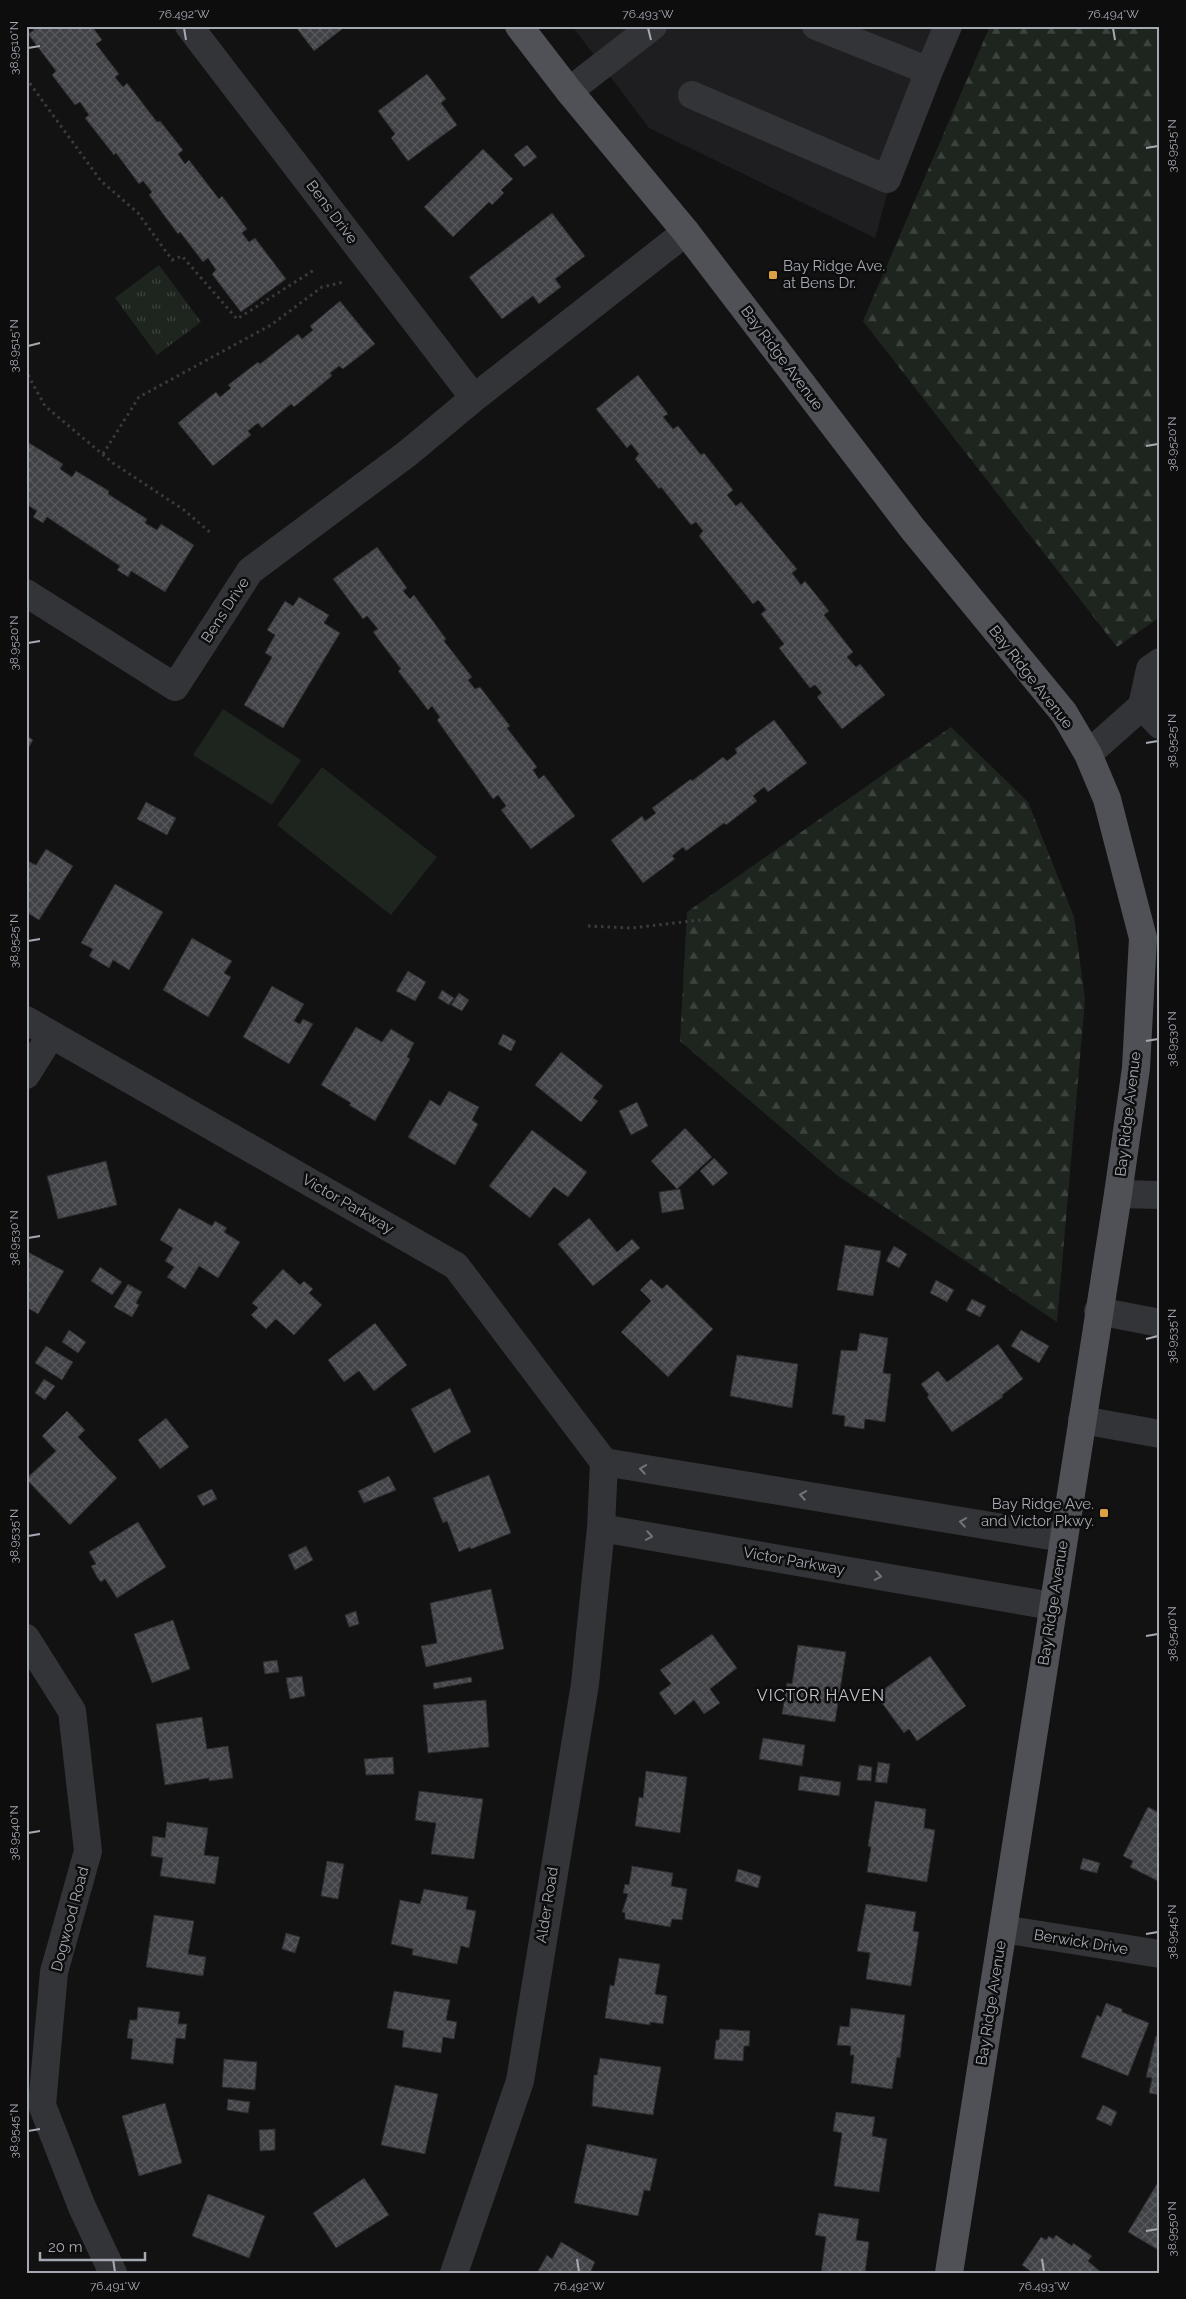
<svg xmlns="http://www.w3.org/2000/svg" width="1186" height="2299" font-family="Raleway,sans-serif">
	<defs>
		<pattern id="forest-firs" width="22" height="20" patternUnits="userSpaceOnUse" patternTransform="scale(1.25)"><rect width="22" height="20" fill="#1e251f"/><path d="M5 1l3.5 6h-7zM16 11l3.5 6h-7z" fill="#3c423d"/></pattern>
		<pattern id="park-tufts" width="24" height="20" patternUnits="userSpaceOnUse" patternTransform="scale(1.25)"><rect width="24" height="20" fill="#1e251f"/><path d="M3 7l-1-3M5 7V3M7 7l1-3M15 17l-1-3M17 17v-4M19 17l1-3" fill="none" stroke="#3c423d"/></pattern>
		<pattern id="building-cross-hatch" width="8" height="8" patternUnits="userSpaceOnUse" patternTransform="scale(1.25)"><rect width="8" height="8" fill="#414246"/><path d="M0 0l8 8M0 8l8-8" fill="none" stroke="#595a5e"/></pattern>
	</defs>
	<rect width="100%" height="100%" fill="#121213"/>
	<path fill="#1e1e20" d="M572,26H934L875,238L649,128Z"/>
	<path fill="url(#forest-firs)" d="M990,26H1160V617L1117,647L863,321Z
		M951,727L1028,802L1074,917L1085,1000L1057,1322L838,1176L680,1041L687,912Z"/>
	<path fill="url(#park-tufts)" d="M159,265L201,322L157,355L115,298Z"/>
	<path fill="#1e251f" d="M223,709L301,760L272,805L193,755Z
		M322,767L437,857L391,915L277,825Z"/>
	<path fill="url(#building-cross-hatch)" stroke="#2c2c2f" d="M31,26H92L102,40L96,44L119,74L115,77L123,87L127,83L157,122L160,121L183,150L178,154L185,164L189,160L219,199L222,196L247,229L242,233L249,242L255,238L286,279L241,312L212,274L216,270L208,258L203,262L180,232L178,234L149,195L152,192L143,181L139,184L116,153L114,155L85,118L89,115L80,102L75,105L52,75L56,71L28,34L34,30Z
		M295,26H346L314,51Z
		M427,74L446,99L441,103L457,125L408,161L391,138L395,134L378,111Z
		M527,145L537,157L524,167L514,155Z
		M483,149L513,179L501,190L504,193L492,205L489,202L453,237L424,207Z
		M552,213L585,256L555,279L561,287L539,304L533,296L502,319L469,277Z
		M340,301L375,344L343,369L339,366L330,373L332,376L294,407L291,404L262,428L258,423L248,431L251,435L213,466L178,423L216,392L220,397L231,388L228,385L258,362L260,364L298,334L302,339L313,330L310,326Z
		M638,375L668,414L663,417L673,429L678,426L701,455L704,453L733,490L727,495L736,506L741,502L797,569L792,573L801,585L805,581L829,611L824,615L853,652L847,657L856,667L860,664L885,695L842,729L817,697L822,693L815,685L810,688L779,648L784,644L761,614L766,610L760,602L758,600L753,604L699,536L703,531L696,522L691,525L661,487L659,489L635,459L639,454L631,444L627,448L596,409Z
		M26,441L63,464L60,469L72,477L76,471L109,491L108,494L147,519L145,523L157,530L161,524L194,545L165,592L131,571L128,577L117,570L120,566L47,517L43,523L33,517L37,511L26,504Z
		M377,547L407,588L403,591L410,599L414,595L446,639L444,641L472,677L468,680L475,689L480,687L510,726L507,728L537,767L533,770L539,779L544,775L575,816L531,849L501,810L506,806L498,795L493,799L437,720L440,717L432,706L428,710L398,671L401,669L373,632L378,629L367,616L363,619L333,579Z
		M299,597L329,615L324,623L340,633L283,728L244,705L272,657L265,653L275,635L267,630L285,601L293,606Z
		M774,720L807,763L768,792L764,787L753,796L757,801L726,825L724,823L686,851L683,847L672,856L675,859L643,883L611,840L642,816L645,821L656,813L652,808L691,779L692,781L723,757L727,761L737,753L735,749Z
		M26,735L33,740L26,752Z
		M146,802L176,818L167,835L137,819Z
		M46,849L73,866L39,920L26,912V860L36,865Z
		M115,884L163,912L129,970L113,960L109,968L89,956L93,949L81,943Z
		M192,938L232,961L224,973L231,977L208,1017L163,990Z
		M408,971L426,982L415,1001L396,991Z
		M272,986L304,1004L294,1021L300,1024L303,1019L313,1024L289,1064L243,1037Z
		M442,990L454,998L449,1005L438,998Z
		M459,993L469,1000L462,1011L451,1005Z
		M356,1027L382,1042L391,1029L414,1043L407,1057L410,1059L375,1121L349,1105L351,1103L321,1085Z
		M503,1034L516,1041L511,1051L498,1044Z
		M561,1052L603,1086L593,1098L598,1101L581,1122L535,1085Z
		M449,1091L479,1107L472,1120L478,1124L455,1165L408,1137L430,1100L440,1106Z
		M637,1102L648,1126L631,1135L619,1111Z
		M685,1128L712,1157L677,1189L651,1161Z
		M532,1130L587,1172L568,1197L554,1187L530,1218L489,1186Z
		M714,1158L728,1173L713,1186L700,1171Z
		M106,1161L117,1205L58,1219L47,1176Z
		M680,1189L684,1209L662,1213L659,1192Z
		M179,1208L212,1226L215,1221L227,1228L224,1232L240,1242L218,1278L199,1266L185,1289L167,1277L174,1267L165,1261L173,1248L160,1240Z
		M589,1218L617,1252L632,1239L640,1248L593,1286L558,1244Z
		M845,1245L881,1251L873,1296L837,1290Z
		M894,1246L907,1254L899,1268L886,1261Z
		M26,1251L64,1271L38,1314L26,1307Z
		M100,1267L122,1282L112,1295L91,1281Z
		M283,1269L300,1285L304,1281L313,1289L309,1293L322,1305L294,1335L276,1319L266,1329L251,1315L258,1308L252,1303Z
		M651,1279L662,1289L667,1284L713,1329L668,1377L621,1332L651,1301L640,1290Z
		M936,1280L954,1290L947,1302L930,1293Z
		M128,1284L142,1292L136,1303L139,1305L132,1317L114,1307Z
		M972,1299L986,1306L980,1317L966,1310Z
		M375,1323L407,1365L374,1391L359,1371L344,1382L328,1360Z
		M69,1330L86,1342L78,1353L62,1342Z
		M1021,1330L1049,1346L1039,1363L1011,1346Z
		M860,1333L888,1338L883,1373L891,1374L885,1422L865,1419L864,1429L844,1426L845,1416L832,1414L841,1350L857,1351Z
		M998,1344L1023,1379L1002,1395L1003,1397L952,1432L927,1397L929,1395L921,1384L938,1371L947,1382Z
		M46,1346L73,1362L62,1380L35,1363Z
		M737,1355L798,1364L792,1408L730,1396Z
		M44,1379L55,1386L45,1400L35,1393Z
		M450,1388L471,1432L434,1453L411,1409Z
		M67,1411L85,1430L78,1437L117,1478L70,1525L26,1479L56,1451L42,1436Z
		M166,1418L189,1447L160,1469L138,1440Z
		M489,1475L511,1533L471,1549L470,1547L459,1552L447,1521L443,1523L433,1498Z
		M389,1476L396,1490L364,1503L358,1491Z
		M212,1489L217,1499L203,1506L197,1496Z
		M138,1522L166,1567L117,1598L105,1579L101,1582L97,1577L91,1566L96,1564L89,1552Z
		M306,1546L313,1560L295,1570L288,1555Z
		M491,1589L504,1649L426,1667L421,1646L437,1643L430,1603Z
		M356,1611L359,1624L349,1627L345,1615Z
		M173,1620L190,1669L152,1683L134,1634Z
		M712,1634L737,1668L710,1689L720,1703L704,1714L694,1700L675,1715L659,1693L671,1684L660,1670Z
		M798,1645L846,1652L835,1722L782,1714L787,1683L792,1684Z
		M930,1656L966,1706L917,1741L909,1729L904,1733L876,1695Z
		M277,1660L279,1672L265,1674L263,1662Z
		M302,1676L305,1696L290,1699L286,1678Z
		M471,1677L472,1682L434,1689L433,1683Z
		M486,1700L489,1747L428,1753L423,1705Z
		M202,1717L207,1749L228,1746L233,1778L209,1781V1778L165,1785L156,1724Z
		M763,1738L805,1745L802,1766L759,1759Z
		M393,1757L394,1774L366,1775L364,1759Z
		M878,1762L890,1764L887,1783L875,1782Z
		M859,1765L872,1767L871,1781L857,1780Z
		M646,1771L687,1777L680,1833L635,1826L639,1797L643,1798Z
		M800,1776L841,1782L839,1796L798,1790Z
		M419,1791L483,1799L474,1859L431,1854L436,1823L415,1820Z
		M875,1801L926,1809L924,1828L935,1830L927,1882L867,1872L871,1847L868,1846Z
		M1148,1807L1160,1813V1882L1130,1867L1133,1861L1123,1856Z
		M167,1822L208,1828L204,1855L219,1857L215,1884L160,1876L163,1858L151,1856L153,1836L165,1838Z
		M1083,1858L1100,1863L1097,1873L1080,1869Z
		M327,1861L344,1864L338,1899L321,1896Z
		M632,1866L673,1873L671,1886L687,1889L682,1920L672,1919L670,1927L625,1919V1913L622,1912L628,1894L623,1893L625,1884L629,1885Z
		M738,1869L761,1876L758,1888L735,1881Z
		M424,1889L468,1897L466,1909L476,1911L469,1948L461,1946L457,1964L412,1955L413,1949L391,1944L400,1900L420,1904Z
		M866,1904L916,1912L913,1931L919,1932L911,1986L866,1979L870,1953L857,1951Z
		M154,1915L194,1921L188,1954L206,1957L203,1976L146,1967Z
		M286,1933L300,1937L295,1953L282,1949Z
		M619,1958L660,1964L655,1994L667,1996L663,2024L650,2022V2025L605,2018L610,1985L614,1986Z
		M394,1991L450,2000L446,2020L457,2022L456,2027L454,2039L443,2037L441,2053L402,2047L404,2031L387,2028Z
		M1106,2003L1122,2009V2012L1149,2023L1128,2076L1081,2057L1097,2015L1101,2017Z
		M138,2007L180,2012L178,2024H187L185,2039L176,2038L173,2064L131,2059L133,2039L127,2038L129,2024L130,2020H137Z
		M851,2008L905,2015L900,2058L897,2057L892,2089L851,2083L854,2055H850L851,2046L837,2045L840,2026L849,2027Z
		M720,2029L750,2031L749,2046H744L743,2061L714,2059L716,2040H719Z
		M1156,2036L1160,2037V2095L1149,2093L1152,2078L1146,2077Z
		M600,2058L661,2067L653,2115L592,2106L594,2075H597Z
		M224,2059L257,2062L255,2090L222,2087Z
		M395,2085L438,2094L425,2154L381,2145Z
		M228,2099L250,2102L248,2113L227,2110Z
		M165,2103L182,2163L139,2176L122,2116Z
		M1103,2105L1117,2112L1111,2126L1096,2119Z
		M836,2112L875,2117L872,2136L887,2139L879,2192L834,2186L842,2133L833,2131Z
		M275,2129V2150L260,2151L259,2130Z
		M587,2144L657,2159L650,2191L644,2190L638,2216L574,2203Z
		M364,2178L389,2215L336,2248L313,2213Z
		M1160,2179V2251L1128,2232Z
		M208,2194L265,2216L249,2258L192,2236Z
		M819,2213L859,2219L856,2240L869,2242L865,2273H821L826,2237L815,2235Z
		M1056,2235L1072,2246L1073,2243L1092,2256L1088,2261L1102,2273H1033L1022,2265L1041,2237L1046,2240L1049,2236L1053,2239Z
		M561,2242L595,2262L590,2273L538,2271L547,2255L552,2259Z"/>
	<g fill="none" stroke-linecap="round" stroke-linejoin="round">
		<path stroke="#393b3e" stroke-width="3" stroke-dasharray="2.5 4" stroke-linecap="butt" d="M26,78L101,181L138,213L172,260L182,256L237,319L314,270
			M26,362L29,377L45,406L113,463L184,510L212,534
			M103,454L139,397L271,325L322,287L344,282
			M588,926L631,928L709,919"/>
		<path stroke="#333437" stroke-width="28" d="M189,26L474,398
			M929,71L948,26
			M569,91L653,26
			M692,95L887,179L929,71L816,26
			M26,593L175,687L250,571L408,453L474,398L686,232
			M1142,706L1150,669L1160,662
			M1088,754L1142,706L1160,725
			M26,1020L456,1266L604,1462L601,1528L585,1684L520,2081L454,2273
			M26,1075L51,1035
			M1118,1194L1160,1195
			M1098,1311L1160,1323
			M1082,1420L1160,1434
			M604,1462L1063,1538
			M601,1528L1052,1606
			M26,1638L72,1711L88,1851L54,1972L42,2105L82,2207L113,2273
			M1003,1929L1160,1954"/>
		<path stroke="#4f5156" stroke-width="28" d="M519,26L569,91L686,232L912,528L1064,713L1088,754L1107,799L1143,938L1136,1068L1118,1194L949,2273"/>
	</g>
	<defs><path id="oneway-chevron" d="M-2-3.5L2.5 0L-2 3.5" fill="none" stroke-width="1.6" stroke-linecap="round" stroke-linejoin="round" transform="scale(1.25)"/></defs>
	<g stroke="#72747b">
		<use href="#oneway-chevron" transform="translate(643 1469) rotate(-171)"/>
		<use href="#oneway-chevron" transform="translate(803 1495) rotate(-171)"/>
		<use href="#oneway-chevron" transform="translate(963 1522) rotate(-171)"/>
		<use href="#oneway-chevron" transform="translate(649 1536) rotate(10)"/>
		<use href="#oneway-chevron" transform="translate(878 1576) rotate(10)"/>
	</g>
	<path fill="none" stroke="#a5a9b2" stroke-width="2" d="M184,28L186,40M648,28L651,40M1113,28L1115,40M28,48L40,46M1146,148L1158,146M28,346L40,343M1146,446L1158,444M28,643L40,641M1146,743L1158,741M28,941L40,939M1146,1041L1158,1039M28,1238L40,1236M1146,1339L1158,1336M28,1536L40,1534M1146,1636L1158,1634M28,1833L40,1831M1146,1934L1158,1932M28,2131L40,2129M1146,2231L1158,2229M113,2259L115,2272M577,2259L579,2272M1042,2259L1044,2272"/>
	<g fill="#dba142" stroke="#0d0d0e" stroke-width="2">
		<rect x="768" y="270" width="10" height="10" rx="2.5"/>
		<rect x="1099" y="1508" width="10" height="10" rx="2.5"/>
	</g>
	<g text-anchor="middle" stroke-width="5" stroke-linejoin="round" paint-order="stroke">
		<g font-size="15" fill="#a5a9b2" stroke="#0d0d0e">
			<text transform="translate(332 212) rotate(53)" y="5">Bens Drive</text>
			<text transform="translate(782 358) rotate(53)" y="5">Bay Ridge Avenue</text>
			<text transform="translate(225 610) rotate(-57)" y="5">Bens Drive</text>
			<text transform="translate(1031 677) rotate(52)" y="5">Bay Ridge Avenue</text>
			<text transform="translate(1128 1114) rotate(-83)" y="5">Bay Ridge Avenue</text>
			<text transform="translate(348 1204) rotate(30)" y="5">Victor Parkway</text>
			<text transform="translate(794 1561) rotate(10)" y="5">Victor Parkway</text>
			<text transform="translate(1053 1603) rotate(-81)" y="5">Bay Ridge Avenue</text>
			<text transform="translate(547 1905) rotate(-81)" y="5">Alder Road</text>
			<text transform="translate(70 1919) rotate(-75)" y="5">Dogwood Road</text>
			<text transform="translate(1081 1942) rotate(9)" y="5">Berwick Drive</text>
			<text transform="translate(991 2003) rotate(-81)" y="5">Bay Ridge Avenue</text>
		</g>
		<g font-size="15" fill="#a5a9b2" stroke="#0d0d0e" text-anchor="start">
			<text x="783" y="271">Bay Ridge Ave.<tspan x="783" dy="17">at Bens Dr.</tspan></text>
			<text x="1094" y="1509" text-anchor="end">Bay Ridge Ave.<tspan x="1094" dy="17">and Victor Pkwy.</tspan></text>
		</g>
		<g font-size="16" letter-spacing="1" fill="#c5c8ce" stroke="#0d0d0e">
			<text x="821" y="1701">VICTOR HAVEN</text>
		</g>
	</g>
	<rect width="1186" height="2299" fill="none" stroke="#0d0d0e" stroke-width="55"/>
	<path d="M40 2252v8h105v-8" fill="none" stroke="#a5a9b2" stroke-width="2.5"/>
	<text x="48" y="2252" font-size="15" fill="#a5a9b2" stroke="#0d0d0e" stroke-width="4" paint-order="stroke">20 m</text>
	<rect x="28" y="28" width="1130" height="2244" fill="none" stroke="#a5a9b2" stroke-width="2"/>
	<g font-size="12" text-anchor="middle" fill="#a5a9b2">
		<text x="184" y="18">76.492°W</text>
		<text x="648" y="18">76.493°W</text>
		<text x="1113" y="18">76.494°W</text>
		<text transform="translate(14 48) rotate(-90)" y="4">38.9510°N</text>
		<text transform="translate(1172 146) rotate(-90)" y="4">38.9515°N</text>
		<text transform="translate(14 346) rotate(-90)" y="4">38.9515°N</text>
		<text transform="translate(1172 444) rotate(-90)" y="4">38.9520°N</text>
		<text transform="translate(14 643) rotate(-90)" y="4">38.9520°N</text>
		<text transform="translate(1172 741) rotate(-90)" y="4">38.9525°N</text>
		<text transform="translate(14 941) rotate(-90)" y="4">38.9525°N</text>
		<text transform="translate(1172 1039) rotate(-90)" y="4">38.9530°N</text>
		<text transform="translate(14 1238) rotate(-90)" y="4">38.9530°N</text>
		<text transform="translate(1172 1336) rotate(-90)" y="4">38.9535°N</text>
		<text transform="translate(14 1536) rotate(-90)" y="4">38.9535°N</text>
		<text transform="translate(1172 1634) rotate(-90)" y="4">38.9540°N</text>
		<text transform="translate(14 1833) rotate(-90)" y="4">38.9540°N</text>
		<text transform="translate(1172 1932) rotate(-90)" y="4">38.9545°N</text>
		<text transform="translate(14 2131) rotate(-90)" y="4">38.9545°N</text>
		<text transform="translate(1172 2229) rotate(-90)" y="4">38.9550°N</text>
		<text x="115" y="2290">76.491°W</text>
		<text x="579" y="2290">76.492°W</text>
		<text x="1044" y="2290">76.493°W</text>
	</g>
</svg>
